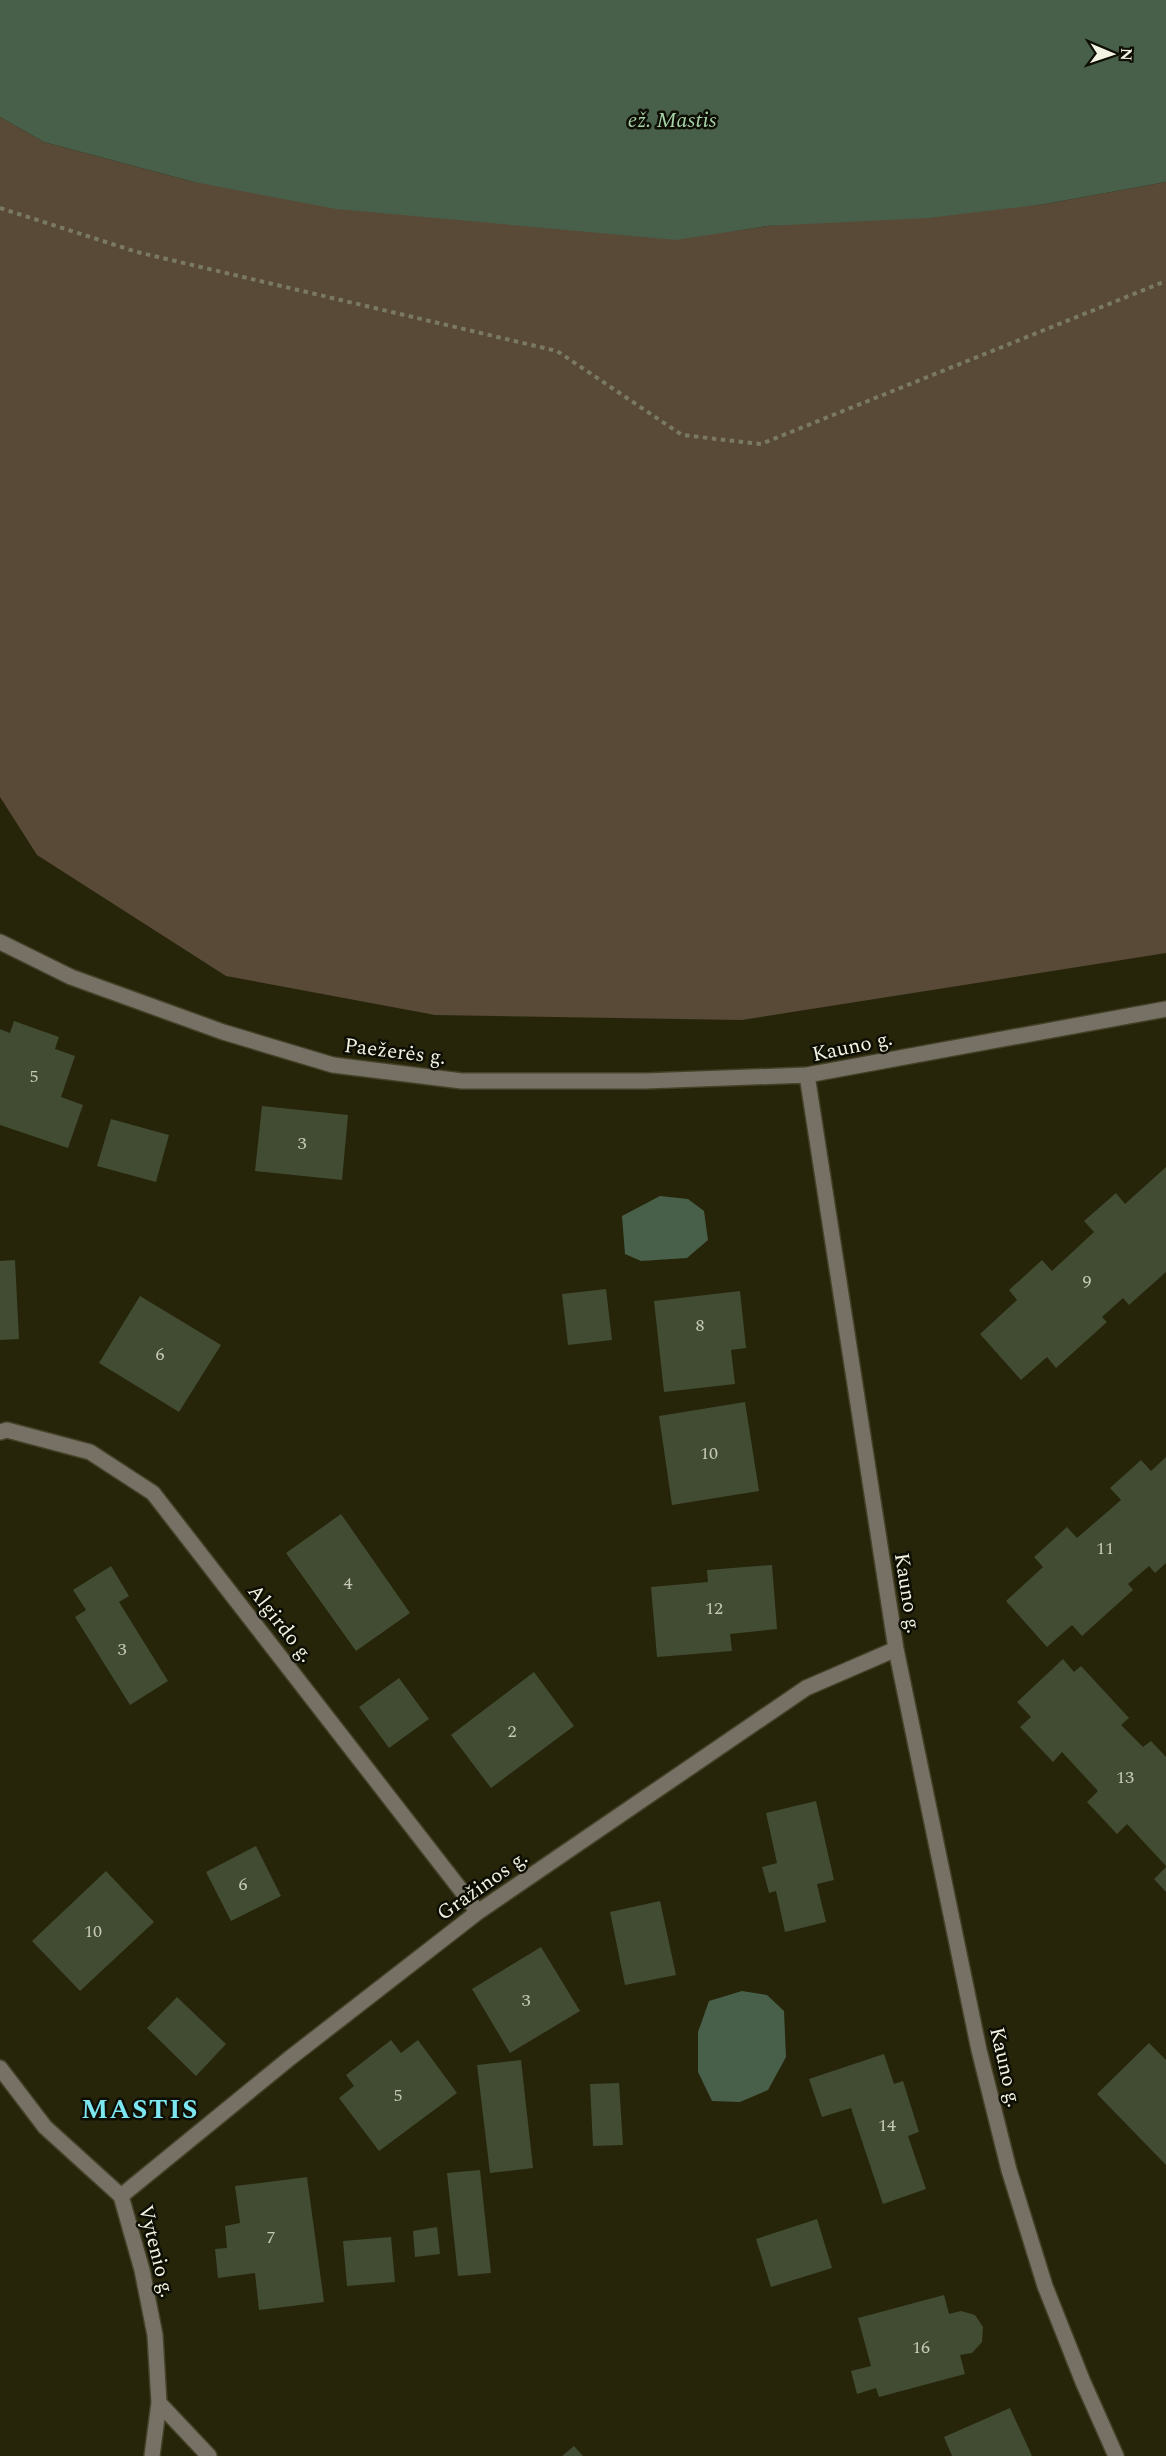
<svg xmlns="http://www.w3.org/2000/svg" width="1166" height="2456" font-family="Spectral,serif">
	<rect width="100%" height="100%" fill="#26250a"/>
	<path fill="#594937" d="M0,117L44,142L194,182L733,231L767,226L1045,204L1166,182V953L742,1020L435,1015L226,976L37,855L0,797Z"/>
	<path fill="#485f49" d="M0,0H1166V182L1045,204L928,218L767,226L676,240L336,209L194,182L44,142L0,117Z
		M660,1196L688,1199L704,1211L708,1240L687,1258L641,1261L625,1254L622,1216Z
		M742,1991L767,1995L784,2011L786,2057L768,2090L740,2102L712,2101L698,2072V2032L709,2001Z"/>
	<path fill="#414c32" d="M14,1021L59,1037L55,1049L75,1056L61,1097L83,1105L68,1148L0,1125V1029L10,1033Z
		M262,1106L348,1115L342,1180L255,1171Z
		M111,1119L169,1135L156,1182L97,1166Z
		M1166,1167V1272L1129,1305L1123,1298L1102,1317L1107,1322L1056,1368L1047,1357L1021,1380L980,1334L1017,1300L1009,1290L1042,1260L1052,1271L1094,1232L1084,1221L1116,1193L1125,1204Z
		M15,1260L19,1339L0,1340V1261Z
		M606,1289L612,1340L568,1345L562,1294Z
		M740,1291L746,1348L731,1350L735,1384L664,1392L654,1301Z
		M140,1296L221,1345L179,1412L99,1363Z
		M745,1402L759,1491L672,1505L659,1416Z
		M1166,1457V1563L1155,1573L1149,1566L1128,1584L1133,1590L1082,1636L1072,1625L1047,1647L1006,1601L1043,1567L1034,1557L1067,1527L1077,1538L1121,1500L1110,1488L1141,1460L1151,1471Z
		M341,1514L410,1613L356,1651L286,1553Z
		M772,1565L777,1629L730,1634L732,1651L657,1657L651,1587L708,1582L707,1570Z
		M111,1566L129,1596L119,1602L168,1681L130,1705L75,1617L86,1610L73,1590Z
		M1063,1659L1074,1672L1081,1666L1129,1718L1121,1725L1143,1747L1151,1741L1166,1757V1866L1127,1824L1117,1834L1087,1802L1098,1791L1062,1752L1053,1762L1020,1727L1031,1717L1017,1702Z
		M534,1672L574,1726L491,1788L451,1735Z
		M399,1678L429,1719L389,1748L359,1707Z
		M816,1801L834,1880L817,1884L826,1922L785,1932L776,1891L769,1893L762,1867L777,1863L766,1813Z
		M256,1846L281,1896L231,1921L206,1872Z
		M1166,1867V1892L1154,1879Z
		M106,1871L154,1922L80,1991L32,1941Z
		M660,1901L676,1975L625,1985L610,1912Z
		M541,1947L580,2011L510,2053L472,1989Z
		M177,1997L226,2044L196,2076L147,2028Z
		M391,2040L401,2053L418,2040L457,2093L379,2151L339,2098L354,2086L346,2075Z
		M1149,2043L1166,2060V2165L1097,2094Z
		M884,2054L894,2084L903,2081L919,2132L908,2136L926,2189L883,2204L851,2108L822,2117L809,2079Z
		M521,2060L533,2168L490,2173L477,2065Z
		M619,2083L623,2145L593,2146L590,2084Z
		M480,2170L491,2273L458,2276L447,2173Z
		M307,2177L324,2302L259,2310L255,2273L218,2278L215,2249L227,2248L225,2226L240,2223L235,2186Z
		M817,2219L832,2268L771,2287L756,2239Z
		M437,2227L440,2254L415,2257L413,2231Z
		M391,2237L395,2282L347,2286L343,2241Z
		M944,2295L949,2314L961,2311L975,2315L983,2327L982,2342L972,2353L960,2355L965,2374L879,2397L876,2388L857,2394L851,2371L871,2366L858,2318Z
		M1010,2408L1032,2456H952L944,2437Z
		M574,2446L583,2456H562Z"/>
	<g fill="none" stroke-linecap="round" stroke-linejoin="round">
		<defs>
			<path id="minor" d="M0,942L71,977L223,1032L333,1065L462,1081H645L807,1075
				M0,1432L7,1430L90,1452L153,1493L478,1912
				M0,2068L45,2127L121,2196L142,2270L155,2335L159,2403L152,2456
				M121,2196L290,2058L478,1912L806,1688L896,1649
				M159,2403L209,2456
				M1116,2456L1083,2382L1045,2286L1009,2170L979,2050L896,1649L807,1075L1166,1009"/>
		</defs>
		<use href="#minor" stroke="#434228" stroke-width="18"/>
		<path stroke="#7a7a63" stroke-width="4" stroke-dasharray="4.5 4.5" stroke-linecap="butt" d="M0,208L137,252L557,351L682,435L761,444L1166,281"/>
		<use href="#minor" stroke="#767164" stroke-width="15"/>
	</g>
	<g text-anchor="middle" stroke-width="5" stroke-linejoin="round" paint-order="stroke">
		<g font-size="18" fill="#c6c9b7">
			<text x="34" y="1082">5</text>
			<text x="302" y="1149">3</text>
			<text x="1087" y="1287">9</text>
			<text x="700" y="1331">8</text>
			<text x="160" y="1360">6</text>
			<text x="709" y="1459">10</text>
			<text x="1105" y="1554">11</text>
			<text x="348" y="1589">4</text>
			<text x="714" y="1614">12</text>
			<text x="122" y="1655">3</text>
			<text x="512" y="1737">2</text>
			<text x="1125" y="1783">13</text>
			<text x="243" y="1890">6</text>
			<text x="93" y="1937">10</text>
			<text x="526" y="2006">3</text>
			<text x="398" y="2101">5</text>
			<text x="887" y="2131">14</text>
			<text x="271" y="2243">7</text>
			<text x="921" y="2353">16</text>
		</g>
		<g font-size="21" fill="#f3f3e3" stroke="#0e0e04">
			<text transform="translate(852 1046) rotate(-12)" y="7">Kauno g.</text>
			<text transform="translate(395 1051) rotate(7)" y="7">Paežerės g.</text>
			<text transform="translate(908 1593) rotate(81)" y="7">Kauno g.</text>
			<text transform="translate(281 1623) rotate(52)" y="7">Algirdo g.</text>
			<text transform="translate(482 1885) rotate(-35)" y="7">Gražinos g.</text>
			<text transform="translate(1006 2067) rotate(77)" y="7">Kauno g.</text>
			<text transform="translate(157 2251) rotate(76)" y="7">Vytenio g.</text>
		</g>
		<g font-size="22" font-style="italic" fill="#a5d2a7" stroke="#0e0e04">
			<text x="672" y="127">ež. Mastis</text>
		</g>
		<g font-size="27" font-weight="bold" letter-spacing="1.5" fill="#7ce7f1" stroke="#0e0e04">
			<text x="140" y="2118">MASTIS</text>
		</g>
	</g>
	<g transform="translate(1112 54) rotate(92)" stroke="#0e0e04" stroke-width="4.5" paint-order="stroke">
	<path d="M0-4.5L10 22L0 15L-10 22Z" fill="#f3f3e3"/>
	<text y="-9" font-size="16" font-weight="bold" text-anchor="middle" fill="#f3f3e3">N</text>
	</g>
</svg>
